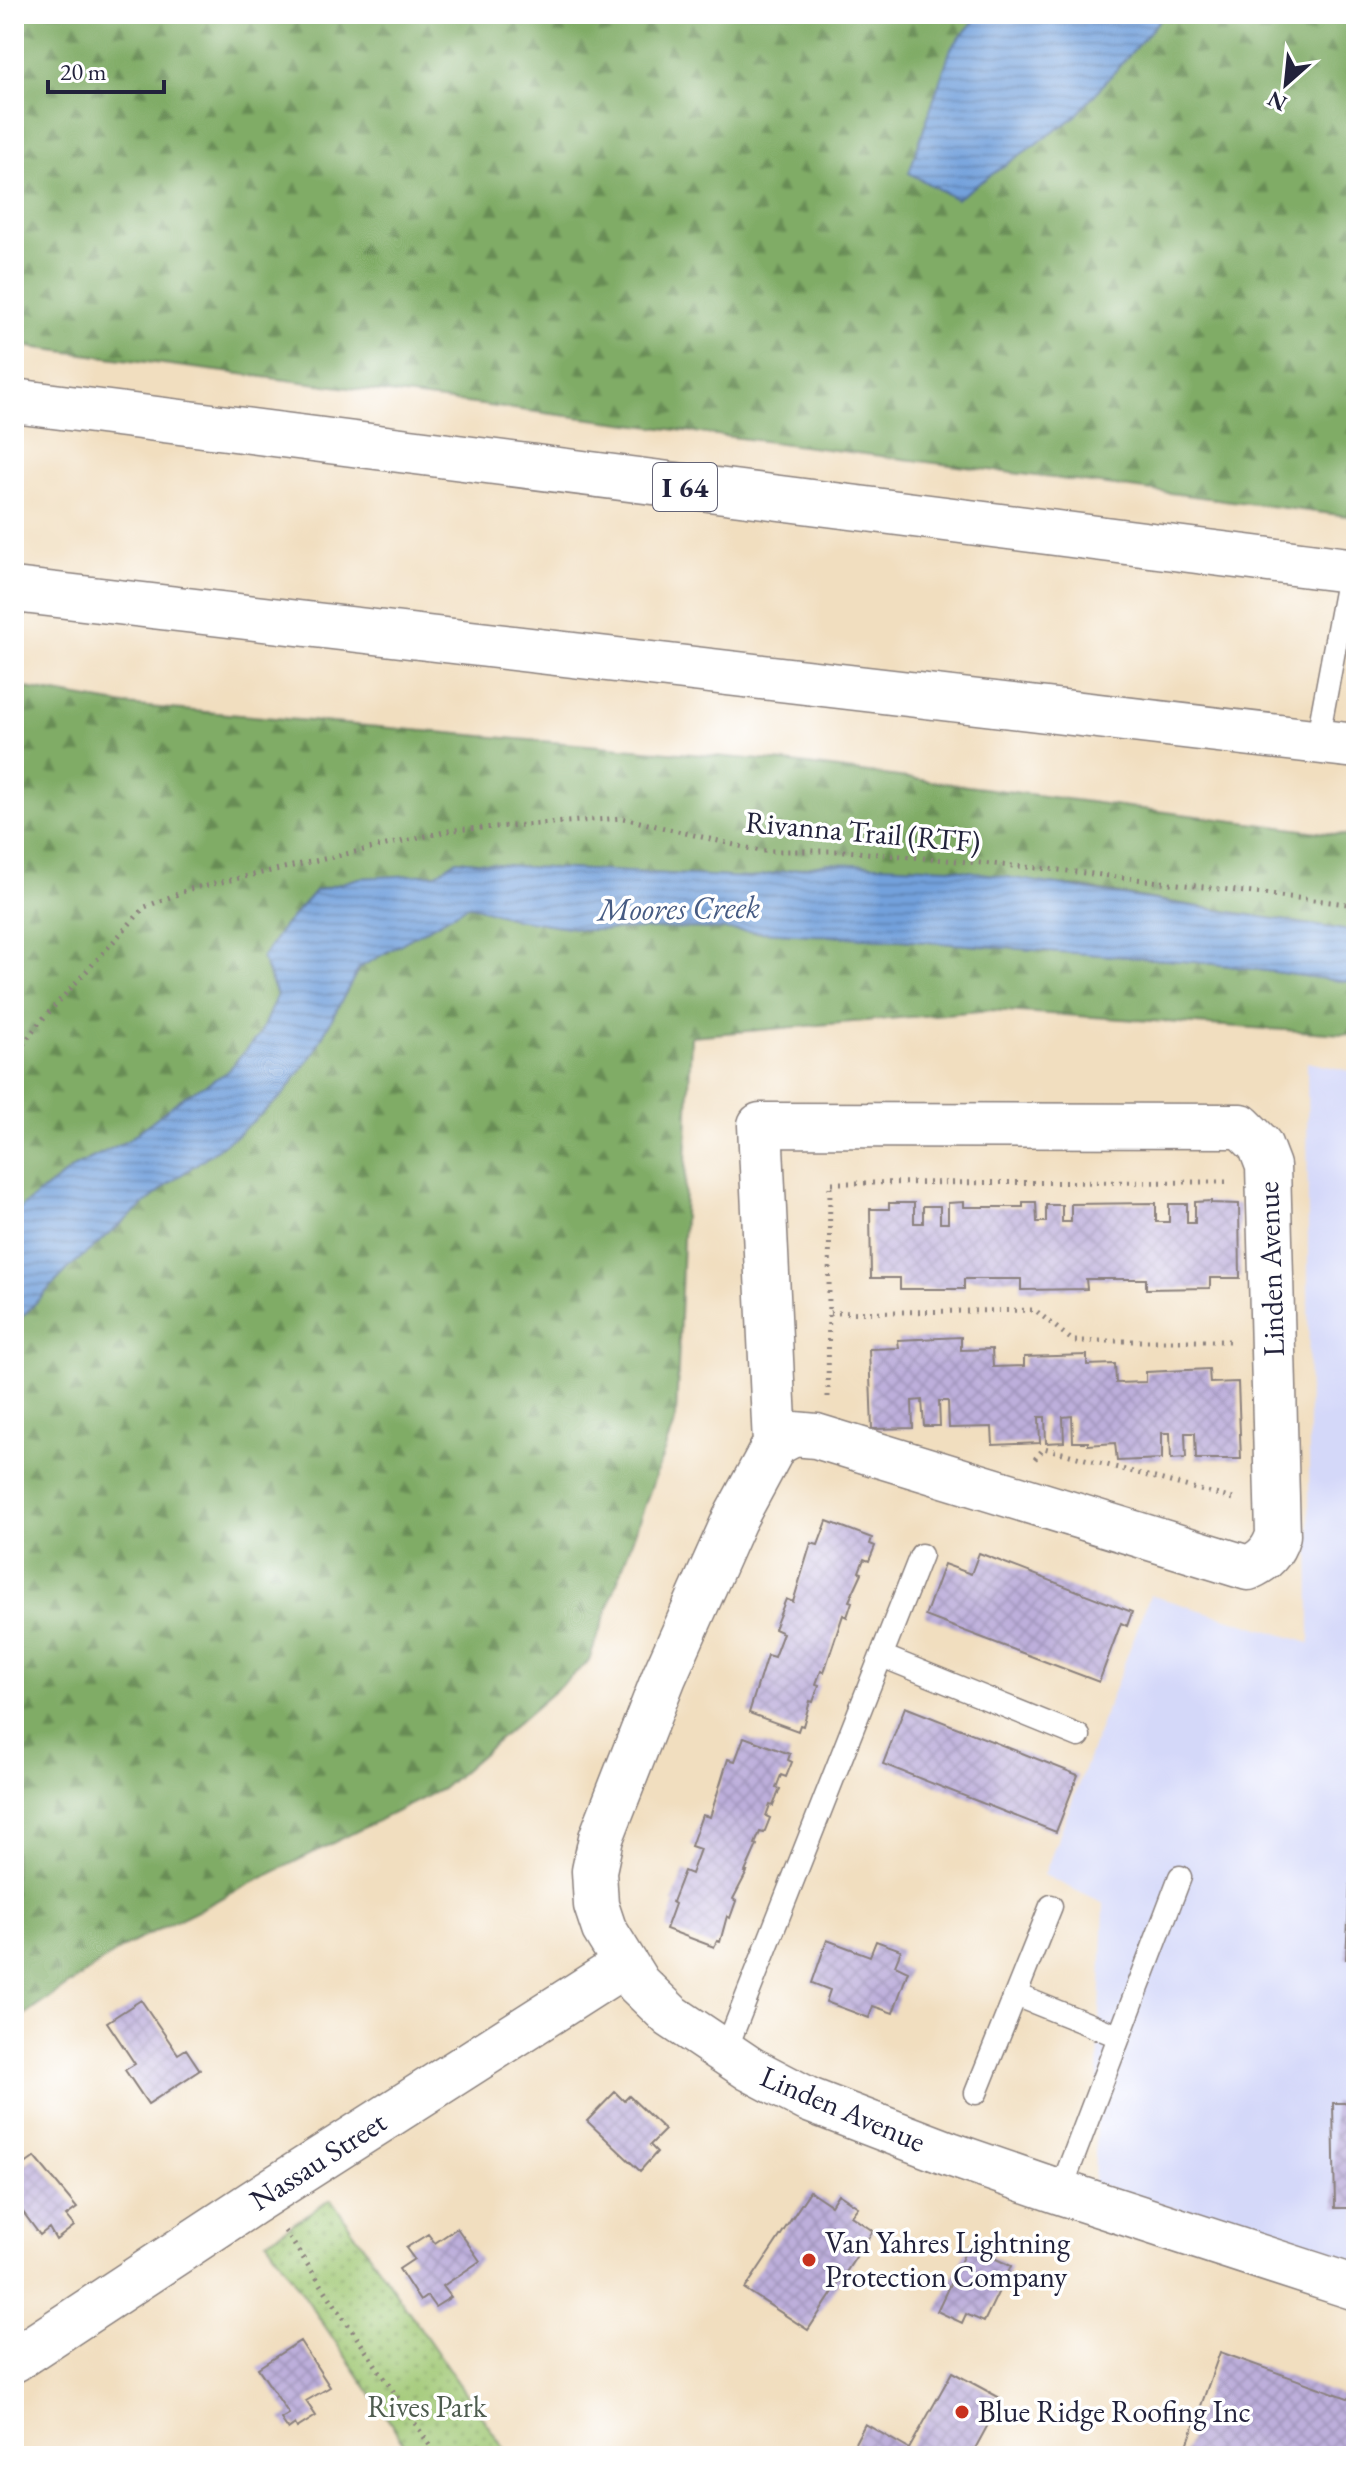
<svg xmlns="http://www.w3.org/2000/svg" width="1370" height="2470" font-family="'EB Garamond',serif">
	<defs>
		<pattern id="forest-firs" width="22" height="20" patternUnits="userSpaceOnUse" patternTransform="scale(2)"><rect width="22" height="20" fill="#80ac66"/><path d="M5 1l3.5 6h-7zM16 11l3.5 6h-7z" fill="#688c55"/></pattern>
		<pattern id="park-dots" width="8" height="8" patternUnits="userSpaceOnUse" patternTransform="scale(2)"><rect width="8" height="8" fill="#a0c874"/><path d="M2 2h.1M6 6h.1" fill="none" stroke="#82a260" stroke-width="1.8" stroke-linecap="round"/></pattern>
		<pattern id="water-rules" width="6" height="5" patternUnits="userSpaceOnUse" patternTransform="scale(2)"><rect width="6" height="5" fill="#73a1dc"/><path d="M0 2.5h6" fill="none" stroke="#5e83b4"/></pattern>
		<pattern id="building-cross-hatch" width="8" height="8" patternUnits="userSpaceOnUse" patternTransform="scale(2)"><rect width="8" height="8" fill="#bdafdb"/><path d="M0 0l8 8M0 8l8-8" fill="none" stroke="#a296bd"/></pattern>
	</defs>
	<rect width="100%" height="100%" fill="#fff"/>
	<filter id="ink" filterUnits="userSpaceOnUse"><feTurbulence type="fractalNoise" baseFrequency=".0125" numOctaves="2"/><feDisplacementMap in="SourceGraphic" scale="16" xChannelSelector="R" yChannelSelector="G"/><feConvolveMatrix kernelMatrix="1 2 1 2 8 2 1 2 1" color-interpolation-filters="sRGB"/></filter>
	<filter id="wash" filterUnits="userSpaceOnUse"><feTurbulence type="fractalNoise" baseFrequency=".006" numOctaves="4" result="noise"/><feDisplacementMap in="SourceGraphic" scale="32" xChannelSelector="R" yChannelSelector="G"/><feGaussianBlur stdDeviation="1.8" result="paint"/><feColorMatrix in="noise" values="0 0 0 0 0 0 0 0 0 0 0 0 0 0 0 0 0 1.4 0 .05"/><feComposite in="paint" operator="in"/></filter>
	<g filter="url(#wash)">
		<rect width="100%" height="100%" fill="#f1debf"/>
		<path fill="#d4d8f9" d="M1307,1062L1356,1072V2262L1094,2184L1104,1904L1044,1875L1150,1595L1310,1643Z"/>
		<path fill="url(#forest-firs)" stroke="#516750" stroke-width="2" d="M14,14H1356V517L14,345Z
			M14,686L125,705L785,762L1356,837V932L1079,887L828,863L750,878L526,867L457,860L436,874L359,878L315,891L282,928L262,958L277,995L260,1034L226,1073L183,1097L127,1141L75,1166L24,1205L14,1215Z
			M469,905L516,919L588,930L694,928L901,940L1207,963L1356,983V1035L991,1010L691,1036L676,1418L589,1661L442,1789L127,1945L14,2022V1325L70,1267L167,1185L238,1134L282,1096L313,1054L359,968Z"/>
		<path fill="url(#park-dots)" stroke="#617558" stroke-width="2" d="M331,2199L509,2456H413L267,2241Z"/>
		<path fill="url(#water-rules)" stroke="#4a628c" stroke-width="2" d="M980,14H1165L1075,117L956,199L909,173L951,48Z
			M457,860L526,867L750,878L828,863L950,868L1356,932V983L1207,963L901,940L694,928L588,930L516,919L469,905L359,968L313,1054L282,1096L238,1134L167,1185L70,1267L14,1325V1215L24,1205L76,1166L127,1141L183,1097L226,1073L260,1034L277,995L262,958L282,928L315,891L359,878L436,874Z"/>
		<g id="blocks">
			<path fill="url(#building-cross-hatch)" d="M1211,1201V1203L1239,1204L1240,1278H1210V1288L1146,1289V1279H1086L1087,1289L1021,1290V1279H964V1289H900V1278H871L870,1209H889V1203H914V1223H923V1206H940V1223H948V1203L964,1202V1207H1023V1202H1036L1037,1222H1046V1205H1062V1222H1071V1204L1156,1203V1222H1169V1204H1187V1223H1195V1202Z
				M961,1337V1350L992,1349L993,1367L1024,1366V1357L1087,1355V1365L1115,1364L1116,1383L1146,1382V1372L1209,1369L1210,1383L1238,1382L1241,1459H1196L1195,1433H1185L1186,1458L1171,1459L1170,1433H1162V1459L1117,1461L1115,1443L1088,1445V1442H1073L1072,1416L1063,1417L1064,1442L1046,1443L1045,1417H1039L1040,1443L993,1445L992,1427L949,1428L948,1401H939L940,1426H924L922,1400L912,1401L913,1428L872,1429L869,1349L899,1348L898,1340Z
				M827,1521L872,1538L870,1544L875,1546L869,1561L864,1559L859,1572L862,1573L849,1601L852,1602L847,1617L843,1615L824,1672L821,1671L816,1684L819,1685L813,1702L810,1701L803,1726L800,1725L798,1731L749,1713L767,1655L774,1657L783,1633L774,1629L786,1599L793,1602L811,1543L818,1545Z
				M979,1553L1132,1612L1127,1626L1121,1623L1099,1682L925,1616L944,1564L971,1574Z
				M905,1707L1078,1775L1056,1832L883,1764Z
				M744,1737L790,1754L788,1760L792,1762L786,1777L781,1775L776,1788L780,1789L773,1806L770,1805L766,1816L770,1818L764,1833L760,1832L755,1844L757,1845L745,1872H747L733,1899L736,1901L730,1918L727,1916L720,1942L717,1941L714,1947L666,1929L675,1904L672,1902L684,1871L691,1874L700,1849L691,1846L702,1815L710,1817L728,1759L735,1761Z
				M1350,1882H1356V1959H1346Z
				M827,1940L870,1956L876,1941L901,1950L895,1965L908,1971L893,2013L873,2006L869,2018L826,2002L830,1990L812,1983Z
				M141,2000L178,2054L186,2049L200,2070L148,2104L125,2070L135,2064L107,2022Z
				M615,2092L624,2101L629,2096L665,2130L650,2145L657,2152L640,2171L587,2121Z
				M1333,2103H1356V2208H1335Z
				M35,2157L77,2208L66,2216L74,2226L56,2240L49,2228L40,2235L14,2200V2172Z
				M810,2191L831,2205L838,2194L858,2207L851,2216L873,2231L808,2330L745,2289Z
				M457,2228L480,2261L443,2286L451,2297L435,2307L427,2296L420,2301L399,2269L414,2259L406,2248L428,2234L435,2243Z
				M968,2246L1011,2266L984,2322L966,2314L962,2323L937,2311Z
				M300,2341L330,2387L306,2401L316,2416L297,2428L295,2424L288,2429L281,2419L289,2414L258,2368Z
				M1220,2352L1356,2401V2456H1191L1184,2454Z
				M952,2372L1002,2399L971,2456H848L865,2424L909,2449Z"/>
		</g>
	</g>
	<g filter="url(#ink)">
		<use href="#blocks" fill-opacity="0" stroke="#8a807d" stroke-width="2"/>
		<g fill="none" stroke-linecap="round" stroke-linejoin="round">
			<defs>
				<path id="service" d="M1317,742L1349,570
					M882,1656L1079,1736
					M1016,1995L1118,2036
					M725,2052L921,1555
					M976,2093L1051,1906
					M1060,2192L1180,1877"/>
				<path id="minor" d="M775,1444L794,1434L816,1436L1248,1568C1264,1561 1273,1552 1278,1535L1268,1166L1260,1145L1241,1126L760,1125L775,1444L734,1520L664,1677L601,1838L594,1871L596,1905L604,1929L638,1984L671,2016L750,2069L809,2100L950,2154L1060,2192L1356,2288
					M14,2360L252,2203L624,1965"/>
				<path id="motorway" d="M14,401L1356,571
					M14,590L1356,746"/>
			</defs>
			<use href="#service" stroke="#8a807d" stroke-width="25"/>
			<use href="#minor" stroke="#8a807d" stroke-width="47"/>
			<use href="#motorway" stroke="#8a807d" stroke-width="47"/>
			<path stroke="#8a807d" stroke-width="5" stroke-dasharray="2 6" stroke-linecap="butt" d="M14,1057L39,1023L145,907L190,889L453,830L623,818L760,851H845L1059,870L1356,905
				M830,1313L1035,1310L1073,1341H1233
				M828,1397L830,1183L1229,1182
				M1035,1459L1044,1448L1237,1500
				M285,2231L437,2456"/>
			<use href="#service" stroke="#fff" stroke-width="22"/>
			<use href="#minor" stroke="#fff" stroke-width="44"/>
			<use href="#motorway" stroke="#fff" stroke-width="44"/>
		</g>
	</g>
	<g fill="#c8321e" stroke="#fff" stroke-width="3">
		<circle cx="809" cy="2260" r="8"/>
		<circle cx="962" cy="2412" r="8"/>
	</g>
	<g text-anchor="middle" stroke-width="7" stroke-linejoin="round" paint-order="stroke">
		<rect fill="#fff" stroke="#646476" stroke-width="2" x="653" y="463" width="64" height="48" rx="6"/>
		<g font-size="28" font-weight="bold" fill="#22223b">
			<text x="685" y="497">I 64</text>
		</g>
		<g font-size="30" fill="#22223b" stroke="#fff">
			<text transform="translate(863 832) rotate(5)" y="10">Rivanna Trail (RTF)</text>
			<text transform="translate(1271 1269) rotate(-92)" y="10">Linden Avenue</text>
			<text transform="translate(843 2109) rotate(23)" y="10">Linden Avenue</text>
			<text transform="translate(318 2161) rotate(-33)" y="10">Nassau Street</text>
		</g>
		<g font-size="30" fill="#22223b" stroke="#fff" text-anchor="start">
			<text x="825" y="2253">Van Yahres Lightning<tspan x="825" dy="34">Protection Company</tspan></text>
			<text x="978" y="2422">Blue Ridge Roofing Inc</text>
		</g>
		<g font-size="30" fill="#4e5c4f" stroke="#fff">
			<text x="427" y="2417">Rives Park</text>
		</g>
		<g font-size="32" font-style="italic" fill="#465b83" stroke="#fff">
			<text transform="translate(679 908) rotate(-1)" y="11">Moores Creek</text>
		</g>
	</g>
	<rect width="1370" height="2470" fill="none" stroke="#fff" stroke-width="48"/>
	<g transform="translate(1286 84) rotate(207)" stroke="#ffffff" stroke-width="6" paint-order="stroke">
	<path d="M0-6L14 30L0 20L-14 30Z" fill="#22223b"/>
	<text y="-12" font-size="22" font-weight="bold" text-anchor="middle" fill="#22223b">N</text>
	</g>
	<path d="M48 80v12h116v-12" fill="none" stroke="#22223b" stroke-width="4"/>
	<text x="60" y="80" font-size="24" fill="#22223b" stroke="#ffffff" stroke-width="6" paint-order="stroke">20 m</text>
</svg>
